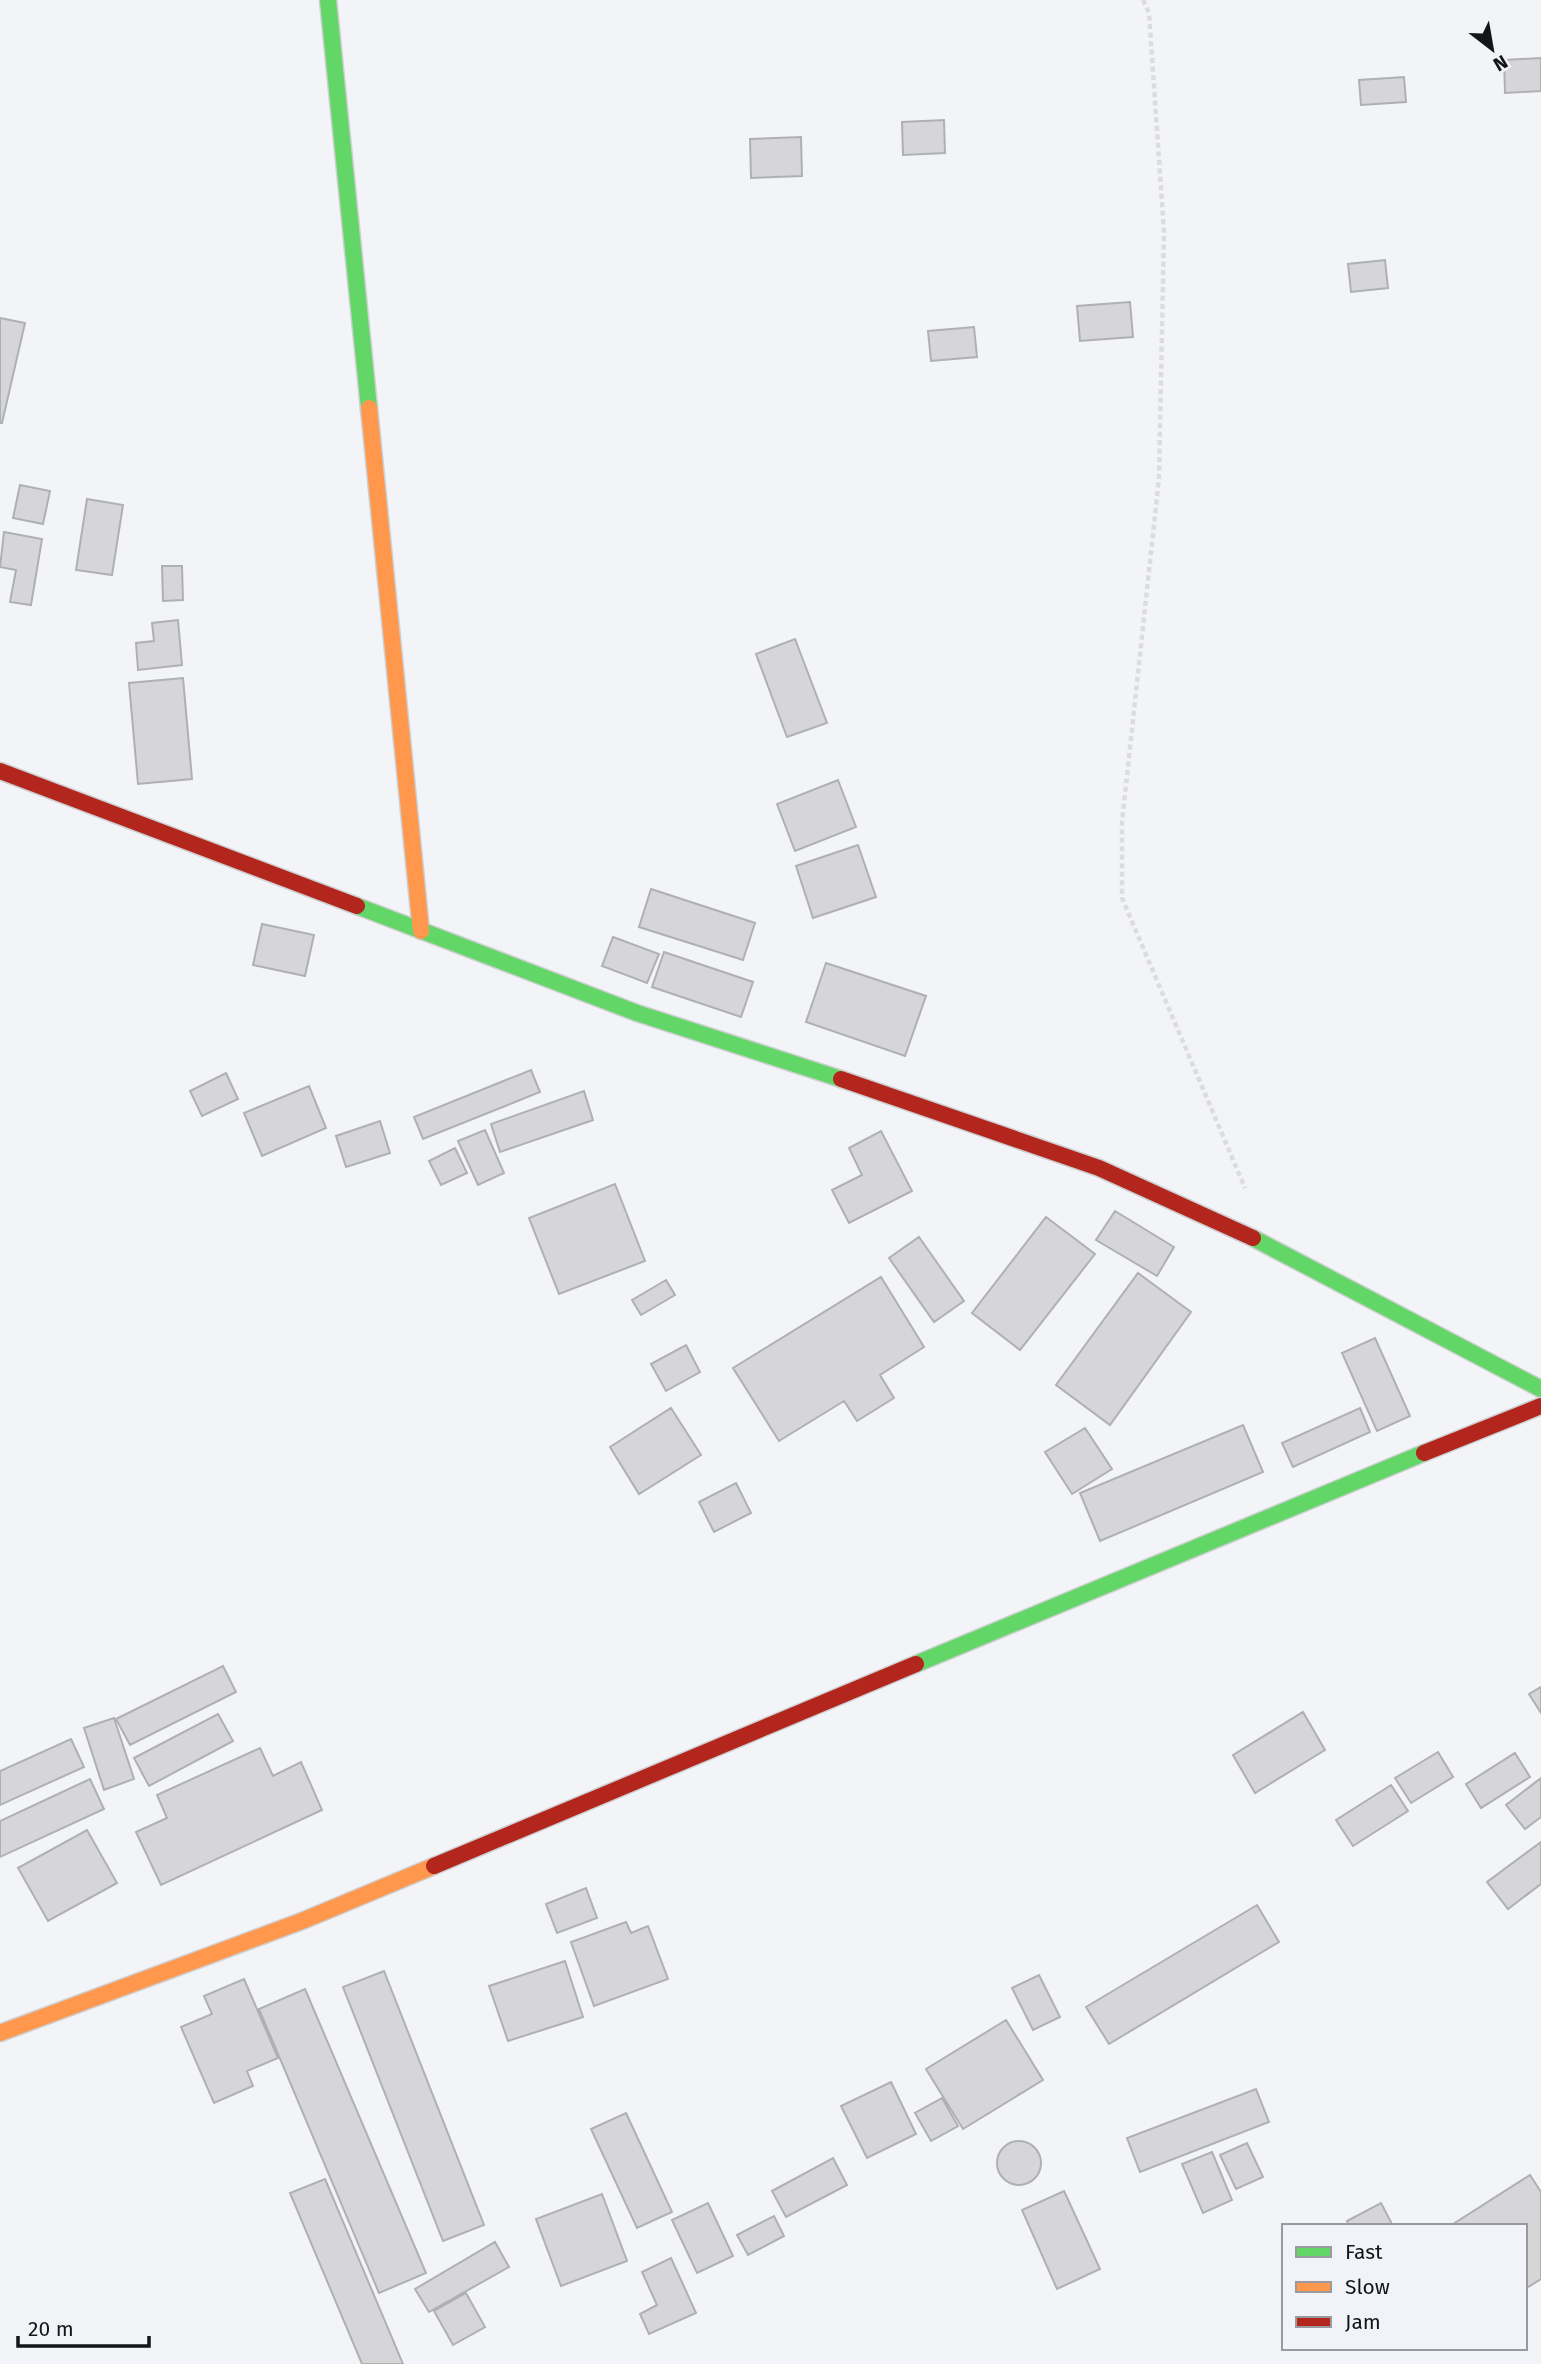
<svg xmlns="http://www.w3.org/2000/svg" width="1541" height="2364" font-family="'Fira Sans',sans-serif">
	<rect width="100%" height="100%" fill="#f3f4f7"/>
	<path fill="#d6d6d9" stroke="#afb0b2" stroke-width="2" d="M1541,58V91L1505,93L1504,60Z
		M1404,77L1406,102L1361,105L1359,80Z
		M944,120L945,153L903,155L902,122Z
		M801,137L802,176L751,178L750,139Z
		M1385,260L1388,288L1351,292L1348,264Z
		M1130,302L1133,337L1080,341L1077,306Z
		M0,318L25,323L2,423H0Z
		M974,327L977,357L931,361L928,331Z
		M20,485L50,491L43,524L13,518Z
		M87,499L123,505L112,575L76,570Z
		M4,532L42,539L31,605L10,602L16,570L0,567Z
		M162,566H182L183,600L163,601Z
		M178,620L182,665L138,670L136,643L154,641L152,623Z
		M795,639L827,723L787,737L756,654Z
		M183,678L192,779L138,784L129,683Z
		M838,780L856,827L795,851L777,804Z
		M858,845L876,897L813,918L796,866Z
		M651,889L755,923L743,960L639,927Z
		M262,924L314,935L305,976L253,965Z
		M613,937L659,954L647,983L602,966Z
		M664,952L753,982L741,1017L652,987Z
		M826,963L926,996L905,1056L806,1022Z
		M531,1070L540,1092L423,1139L414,1117Z
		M226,1073L238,1099L202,1116L190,1091Z
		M309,1086L326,1128L262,1156L244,1113Z
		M584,1091L593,1120L500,1152L491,1124Z
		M380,1121L390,1153L346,1167L336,1136Z
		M485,1130L504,1173L478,1185L458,1141Z
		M881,1131L912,1191L849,1223L832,1190L862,1175L849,1148Z
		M455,1148L467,1173L441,1185L429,1161Z
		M615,1184L645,1261L559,1294L529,1218Z
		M1115,1211L1174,1247L1157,1276L1096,1240Z
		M1046,1217L1095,1254L1020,1350L972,1313Z
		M919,1237L964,1301L934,1322L889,1258Z
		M1138,1273L1191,1312L1110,1425L1056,1385Z
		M881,1277L924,1347L880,1375L894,1398L857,1421L844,1401L779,1441L733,1368Z
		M666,1280L675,1295L641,1315L632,1300Z
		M1375,1338L1410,1416L1377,1431L1342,1353Z
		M686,1345L700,1372L666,1391L651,1364Z
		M671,1408L701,1455L639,1494L610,1447Z
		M1360,1408L1370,1432L1293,1467L1282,1443Z
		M1243,1425L1263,1472L1100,1541L1080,1493Z
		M1085,1428L1112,1469L1072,1494L1045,1452Z
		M736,1483L751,1513L714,1532L699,1502Z
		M223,1666L236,1692L130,1745L116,1719Z
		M1541,1687V1713L1529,1694Z
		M1303,1712L1325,1750L1255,1793L1233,1755Z
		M218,1714L233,1741L149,1786L134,1758Z
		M114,1718L134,1779L104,1790L84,1728Z
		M71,1739L84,1767L0,1805V1771Z
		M260,1748L273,1776L301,1762L322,1810L161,1885L136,1832L167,1818L157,1795Z
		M1438,1752L1453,1777L1411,1803L1395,1778Z
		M1515,1753L1530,1777L1481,1808L1466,1784Z
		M1541,1778V1817L1525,1829L1506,1805Z
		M90,1779L104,1809L0,1857V1821Z
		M1391,1785L1408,1811L1353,1846L1336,1820Z
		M87,1830L117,1883L48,1921L18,1868Z
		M1541,1842V1884L1508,1909L1487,1882Z
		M586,1888L597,1918L557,1933L546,1904Z
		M1257,1905L1279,1942L1109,2044L1086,2007Z
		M626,1922L631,1933L648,1926L668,1979L594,2006L571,1942Z
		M565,1961L583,2017L508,2041L489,1986Z
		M384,1971L484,2225L443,2241L343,1987Z
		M1039,1975L1060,2017L1033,2030L1012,1988Z
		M244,1979L278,2058L247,2071L253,2086L214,2103L181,2027L212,2014L204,1996Z
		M305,1989L426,2273L379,2293L259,2009Z
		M1006,2020L1043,2080L963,2129L926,2069Z
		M891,2082L916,2134L867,2158L841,2106Z
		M1256,2089L1269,2122L1140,2172L1127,2138Z
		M942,2098L958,2126L931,2141L915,2113Z
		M626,2113L672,2212L637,2228L591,2129Z
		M997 2163a22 22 0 1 1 44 0a22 22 0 1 1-44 0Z
		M1247,2143L1263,2177L1236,2189L1220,2155Z
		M1212,2152L1232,2200L1203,2213L1182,2164Z
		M833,2158L847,2185L786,2217L772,2191Z
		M1530,2175L1541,2192V2279L1525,2289V2226H1450Z
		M325,2179L403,2364H362L290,2193Z
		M1064,2191L1100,2269L1057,2289L1022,2210Z
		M602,2194L627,2261L561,2286L536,2219Z
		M708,2203L733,2256L697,2273L672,2220Z
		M1381,2203L1393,2226H1349L1347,2221Z
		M774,2216L784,2236L748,2255L737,2235Z
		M495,2242L509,2267L429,2312L415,2289Z
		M671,2258L696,2313L649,2334L640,2314L657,2305L642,2272Z
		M466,2293L485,2327L453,2345L434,2311Z"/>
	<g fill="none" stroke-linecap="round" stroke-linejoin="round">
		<defs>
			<path id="fast" d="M328,0L369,408
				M357,906L637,1013L841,1079
				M1253,1238L1541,1389
				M916,1664L1424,1453"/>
			<path id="slow" d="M369,408L421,931
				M0,2033L302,1921L434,1866"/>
			<path id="jam" d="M0,771L357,906
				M841,1079L1099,1168L1253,1238
				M1424,1453L1541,1406
				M434,1866L916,1664"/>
		</defs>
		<use href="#fast" stroke="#cecfd1" stroke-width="19"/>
		<use href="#slow" stroke="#cecfd1" stroke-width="19"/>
		<use href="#jam" stroke="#cecfd1" stroke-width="19"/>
		<path stroke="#dcdcde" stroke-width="4.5" stroke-dasharray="5 3.5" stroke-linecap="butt" d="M1143,0L1149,13L1164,232L1159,478L1122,822V898L1245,1188"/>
		<use href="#fast" stroke="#63d668" stroke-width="16"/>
		<use href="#slow" stroke="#ff974d" stroke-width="16"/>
		<use href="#jam" stroke="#b3261e" stroke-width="16"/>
	</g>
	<rect x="1282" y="2224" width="245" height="126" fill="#f1f3f9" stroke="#999a9f" stroke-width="2"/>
	<rect x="1296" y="2247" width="35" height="10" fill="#63d668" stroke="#999a9f" stroke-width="2"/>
	<text x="1345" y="2259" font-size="21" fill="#141517">Fast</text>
	<rect x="1296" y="2282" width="35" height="10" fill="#ff974d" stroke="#999a9f" stroke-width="2"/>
	<text x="1345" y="2294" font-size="21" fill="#141517">Slow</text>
	<rect x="1296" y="2317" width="35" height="10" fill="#b3261e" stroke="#999a9f" stroke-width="2"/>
	<text x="1345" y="2329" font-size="21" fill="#141517">Jam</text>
	<g transform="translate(1492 49) rotate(149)" stroke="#f1f3f9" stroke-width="5" paint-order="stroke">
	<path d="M0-5L12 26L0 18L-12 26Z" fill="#141517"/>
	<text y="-10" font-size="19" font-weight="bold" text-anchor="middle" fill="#141517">N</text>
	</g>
	<path d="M18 2336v10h131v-10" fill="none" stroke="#141517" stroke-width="3.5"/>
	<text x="28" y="2336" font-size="21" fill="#141517" stroke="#f1f3f9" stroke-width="5" paint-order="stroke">20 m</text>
</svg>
